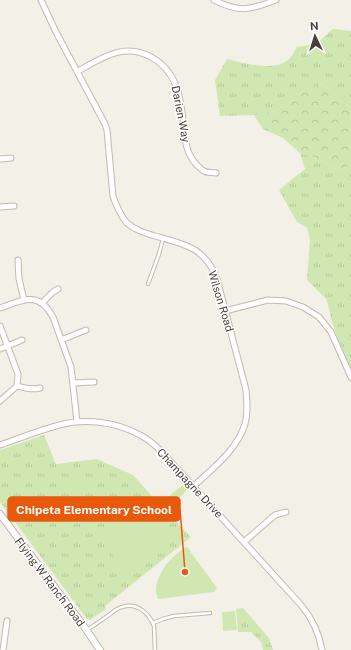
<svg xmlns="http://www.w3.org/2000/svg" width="351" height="650" font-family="'Public Sans',sans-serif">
	<defs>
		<pattern id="grass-tufts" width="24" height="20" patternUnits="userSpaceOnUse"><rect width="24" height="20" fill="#d0e7b2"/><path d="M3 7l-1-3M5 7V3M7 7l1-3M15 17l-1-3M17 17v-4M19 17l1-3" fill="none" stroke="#b4c79a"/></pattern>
		<pattern id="forest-crowns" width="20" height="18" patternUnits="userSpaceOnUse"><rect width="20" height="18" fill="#d0e7b2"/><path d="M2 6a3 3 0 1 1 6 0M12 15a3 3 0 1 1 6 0" fill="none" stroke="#b4c79a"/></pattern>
	</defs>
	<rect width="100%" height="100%" fill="#f3f0e8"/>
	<path fill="url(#grass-tufts)" d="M333,29L351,31V109L322,83L276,111L254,115L220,116L215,80L227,59C244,63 273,72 288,60C292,57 294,51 297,47L316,44Z
		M300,153L314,157L338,170L351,165V376L332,322L327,300L307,280L310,239L307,228L297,222L279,190L305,169Z
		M44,435L56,464L97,459L133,475L159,504L185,483L189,488L166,511L191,537L105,606L106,609L90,620L87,619L0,502V450Z
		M243,608L269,638L273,650H263L261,642L251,632H238L236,609Z"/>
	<path fill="url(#forest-crowns)" d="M322,83L351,109V165L338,170L314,157L300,153L283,138L263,129L254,115L276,111L296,97Z"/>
	<path fill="#d0e7b2" d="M78,474L84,492L74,496L67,478Z
		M134,498L170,541L169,545L129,578C103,555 100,515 134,498Z
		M187,547L217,588L214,592L158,599C157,596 156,593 156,590C156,574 173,553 187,547Z
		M235,611L237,630L223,631L222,612Z"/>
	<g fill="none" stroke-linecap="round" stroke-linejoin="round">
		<defs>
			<path id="service" d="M148,284L159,254L163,239
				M153,623L163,619L174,616L210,613
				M87,630C93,626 99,622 106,617C111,614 116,608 122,607C137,602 149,613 154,626L155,650"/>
			<path id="minor" d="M41,0L56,32L105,124L107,130L113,196C116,205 120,215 127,223C135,230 145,233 155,236C184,244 205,247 217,279L246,390C247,402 248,413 245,424C237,450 213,468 194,486
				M214,0C239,13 250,10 276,0
				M78,71C102,58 124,42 151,57C179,72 181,101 184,128C185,142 187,155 197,165C199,167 202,170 204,171C207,173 212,172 216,173
				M0,159L11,158
				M0,207L14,206
				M18,260L19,279L24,300
				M42,303L53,292L58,289
				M0,308C23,300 38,290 53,317L71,367L77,422
				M225,311L260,302L268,300L286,301L303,307L319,317L331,332L351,377
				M0,326L18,374L17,386L0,401
				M61,340L86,330
				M0,349L22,340
				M74,383L94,382
				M17,386C25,388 32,390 40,388
				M0,445C18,439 37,431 56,426C83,418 115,421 140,435C148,439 155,445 162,452L301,605C312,618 319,633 322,650
				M244,542L275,515L286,512
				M3,650L7,621"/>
			<path id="tertiary" d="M0,514L83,625L100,650"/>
		</defs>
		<use href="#service" stroke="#c2baae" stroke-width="4.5"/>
		<use href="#minor" stroke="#c2baae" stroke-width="7"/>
		<use href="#tertiary" stroke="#c2baae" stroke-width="8"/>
		<use href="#service" stroke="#fff" stroke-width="2.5"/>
		<use href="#minor" stroke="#fff" stroke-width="5"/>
		<use href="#tertiary" stroke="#fff" stroke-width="6"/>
	</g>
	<g text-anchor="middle" stroke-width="3" stroke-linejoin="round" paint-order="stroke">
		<g font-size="11" fill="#474037" stroke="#fff">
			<text transform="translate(181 114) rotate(79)" y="4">Darien Way</text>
			<text transform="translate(221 301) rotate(73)" y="4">Wilson Road</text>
			<text transform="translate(190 483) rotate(47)" y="4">Champagne Drive</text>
			<text transform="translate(50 582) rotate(53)" y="4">Flying W Ranch Road</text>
		</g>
	</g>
	<path fill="none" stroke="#e8590c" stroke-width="1.5" d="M185 572L180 509"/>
	<circle fill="#e8590c" stroke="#fff" stroke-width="1.5" cx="185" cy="572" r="4"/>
	<rect fill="#e8590c" stroke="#e8590c" stroke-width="1.5" x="8" y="497" width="172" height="24" rx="4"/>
	<g font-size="12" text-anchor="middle" font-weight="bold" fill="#fff">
		<text x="94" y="514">Chipeta Elementary School</text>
	</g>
	<g transform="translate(315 36) rotate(356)" stroke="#ffffff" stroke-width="3" paint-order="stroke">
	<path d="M0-3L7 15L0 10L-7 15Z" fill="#474037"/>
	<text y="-6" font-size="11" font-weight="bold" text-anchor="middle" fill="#474037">N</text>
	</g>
</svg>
